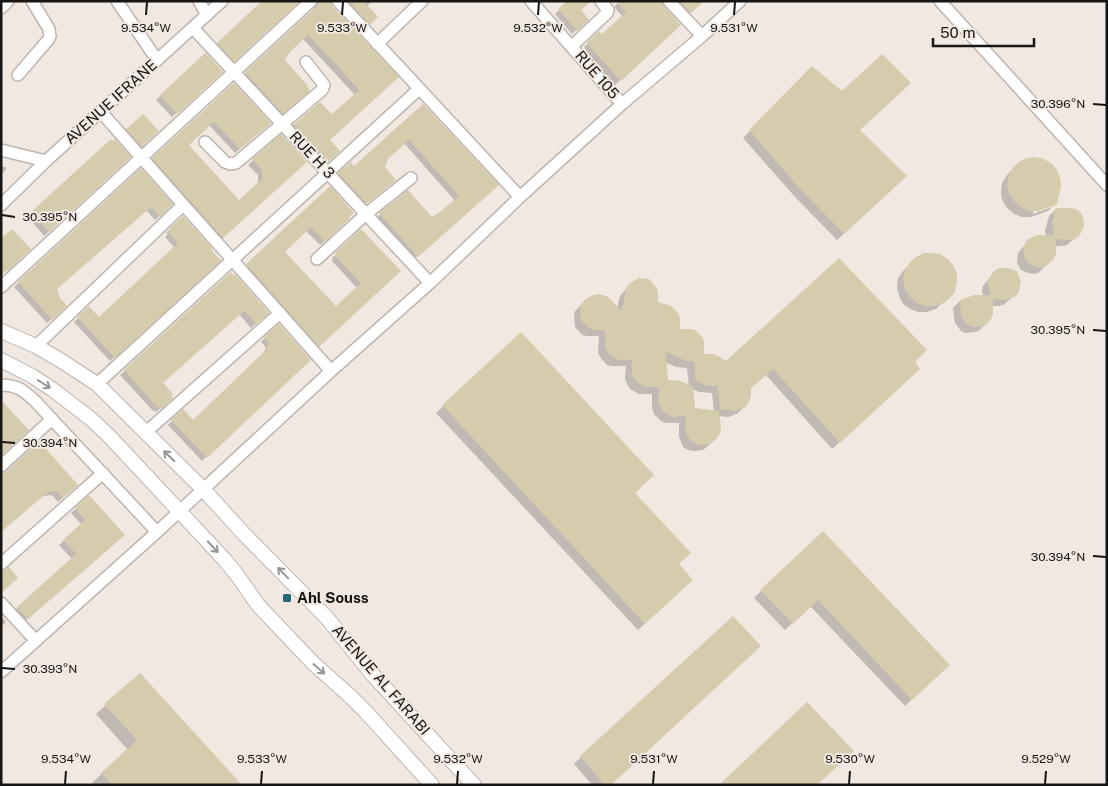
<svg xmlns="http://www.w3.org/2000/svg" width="1108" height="786" font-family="'Public Sans',sans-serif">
	<rect width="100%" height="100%" fill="#f0e8e1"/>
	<path fill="#0003" fill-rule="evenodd" d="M298,1L229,65L213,48L218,44Z
		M313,1H329L331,7L397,77L329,140L339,151L323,166L290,130L294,125L332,116L355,95L303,39L288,53L283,60L304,95L278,117L241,78L312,12L315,5Z
		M340,1H372L367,6L377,17L365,28Z
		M569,1L587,20L572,34L555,14Z
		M620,1L662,6L680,25L615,85L585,51L586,50L584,47L599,33L602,36L623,17L614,7Z
		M671,1H702L686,17Z
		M206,54L222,72L172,117L156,100Z
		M812,68L898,183L837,240L796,198L743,138Z
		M233,84L265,127L235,153L209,125L187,145L239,201L258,184V175L248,165L281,136L301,166L218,242L148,163Z
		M423,106L493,189L413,260L376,218L408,192L432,219L455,201L404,143L381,164L390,184L364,205L335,178L350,164L354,167Z
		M127,130L157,131L137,150L123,134Z
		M129,157L44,236L28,217L32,213Z
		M1,166L7,168L1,175Z
		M1014,168L1056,203L1048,211L1031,217H1022L1014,214L1007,208L1002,200L1001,192L1002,183L1007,175ZM1052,205V207L1033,214V211Z
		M141,170L171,204L155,220L146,210L56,289L59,298L65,306L47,323L14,287Z
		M330,188L349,218L320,245L306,231L283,252L336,308L357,288L332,261L333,259L332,258L361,231L399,271L314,350L243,269Z
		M1056,209L1078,235L1067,245L1062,246H1055L1045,266L1038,273L1033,274L1028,273L1021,270L1017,263L1018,253L1028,241L1046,236L1045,231L1049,216Z
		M183,217L215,265L110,361L74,322L89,308L99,319L175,248L165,237L168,234L166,233Z
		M911,263L948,297L936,309L927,312H918L910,309L903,304L899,296L897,287L898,278L903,271Z
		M230,274L263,317L251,328L239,314L161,383L171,398L156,412L154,410L153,411L120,375Z
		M993,274L1015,295L1003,305L998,306H992L987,322L980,330L976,332L965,333L961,331L955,323L953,308L960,301L983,296L982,291L983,286Z
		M630,284L656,303L678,330L703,355L726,362H913L912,376L832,449L766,375L750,388L745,406L738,413L729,417L719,416L715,439L708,446L703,450L693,451L688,450L683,447L679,437V423H666L661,421L654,414L652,408V394H639L630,389L627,384L625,379L626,366H612L607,365L600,357L598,352L599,336H587L582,335L575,327L574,316L575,311L586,300L617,308L620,296ZM665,362L676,367L687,368L689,387L667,381ZM692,389L699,392L712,393L714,412L694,410Z
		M521,334L633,493L678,564L685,586L638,630L436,413Z
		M265,338L309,360L202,461L168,425L172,421L193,422L262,356L266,347L261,342Z
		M1,474L72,489L58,502L52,495L42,496Z
		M90,497L119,539L23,623L13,612L72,559L59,545L82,525L71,513Z
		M823,533L948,665L905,706L810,606L785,630L754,598Z
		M1,616L6,622L1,627Z
		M140,674L240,785H94L92,783L128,750L96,714Z
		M581,757L609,785H592L574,764Z"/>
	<path fill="#d4ccac" d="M262,1H300L234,62L217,43Z
		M318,1H331L332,6L399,77L330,140L340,151L328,162L293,125L320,102L332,114L359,90L334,62L308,35L289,53L285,60L308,86L307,87L310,91L283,114L245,72L316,7Z
		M348,1H364L378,17L370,25Z
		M567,1H591L581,10L589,20L577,31L558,9Z
		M616,1H662L664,6L681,25L621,81L589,46L590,45L587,42L599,31L602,34L626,12Z
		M680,1H704L691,13Z
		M205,53H206L223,72L177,114L160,95Z
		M882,54L911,83L860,130L907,176L844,234L802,191L749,130L812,66L842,91Z
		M234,83L271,123L240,149L214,122L189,145L239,200L262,179V170L252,159L281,134L307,162L223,238L152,158Z
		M423,104L499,185L418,257L379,213L408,190L432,217L440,212L459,196L409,140L388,159L385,167L396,180L369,202L368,201L366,203L338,173L351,162L354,166Z
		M143,114L159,131L142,147L126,129Z
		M111,139L113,141L115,139L131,157L49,232L31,212Z
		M1036,157L1044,159L1052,164L1057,170L1060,178L1061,186L1057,204L1039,211H1029L1021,207L1014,201L1009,193L1007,184L1009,175L1013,167L1020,161L1028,158Z
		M141,168L173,204L160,217L151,207L57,289L60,298L67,306L52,320L18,282Z
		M330,186L354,213L349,217L350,218L325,242L311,227L285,252L336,306L361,283L335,256L336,254L335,253L361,229L401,271L319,347L246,264Z
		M1056,208H1071L1076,209L1080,212L1083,217L1084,222V227L1079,236L1075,239L1070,240L1056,239V254L1054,259L1046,266L1041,268L1035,267L1028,263L1024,256L1023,250L1024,245L1027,240L1032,237L1037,235H1054L1052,223Z
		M183,216L212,248L211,249L221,261L115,358L77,317L89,306L99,317L178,243L168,232L171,229L170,228Z
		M12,229L31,249L8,271L7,270L1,275V238Z
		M924,253H932L940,254L948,259L953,265L957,273V281L954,294L944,303L935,306H925L917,303L910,297L905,289L903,279L905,270L910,262L916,257Z
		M839,258L927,350L915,362L920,369L840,443L773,369L751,388V397L746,407L736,411L720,409L718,386H707L696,381L694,362L684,360L666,352L668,380L681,381L693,387L695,408L719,411L721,428L720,434L716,439L711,443L706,445H700L695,443L690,440L687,435L685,429L686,416L673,417L668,415L663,411L660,407L658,401L659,387H647L641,385L637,382L633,377L632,372V360H620L614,358L610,355L606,350L605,344V330H595L589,328L581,320L580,314V309L582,303L586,299L591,296L597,294L603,295L608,297L622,311L626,288L630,283L639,278L649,279L656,287L658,292V302L671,306L678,313L680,318V329H690L695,330L703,338L704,342V354H713L718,356L726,361Z
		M1002,268H1007L1017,271L1021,281L1019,291L1016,296L1006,300L993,299V314L991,319L988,323L984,326L973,327L968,325L964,321L961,316L960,300L974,295H990L988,283L992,273L997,269Z
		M231,272L234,276L235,274L269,313L256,324L244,311L163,383L173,394L171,396L173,398L161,409L159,407L158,408L124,370Z
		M279,324L311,360L207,458L171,420L183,409L193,420L266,350L269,342L264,337Z
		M521,332L654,475L635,493L691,553L679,564L693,580L645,624L442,405Z
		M1,400L29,430L1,456Z
		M39,441L78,485L63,498L56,491L48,492L1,532V473L6,472Z
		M88,496H90L125,535L28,619L17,607L76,554L63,540L85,520L75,508Z
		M823,531L950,665L912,700L818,600L793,624L760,590Z
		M9,567L18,578L1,593V571Z
		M733,616L761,646L611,785H604L580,756Z
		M140,673L242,785H112L101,773L137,740L104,704Z
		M807,702L854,751L817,785H719Z"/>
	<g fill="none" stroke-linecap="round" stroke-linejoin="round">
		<defs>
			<path id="minor" d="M117,1L157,60
				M199,1L207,15
				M338,1L520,197
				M531,1L622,104
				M669,1L702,36
				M940,1L1107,185
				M1,8L8,1
				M193,28L430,283
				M377,44L422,1
				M572,46L607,13L608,10L601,1
				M18,75L48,40L50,36L49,29L32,1
				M101,112L331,371
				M205,142L225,162L230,164L236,163L322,90L324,85L306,62
				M1,150L46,161
				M1,205L46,161L222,1
				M317,259L366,214L411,178
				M1,287L311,1
				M36,346L183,205
				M97,384L419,89
				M1,385C18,385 24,391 35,401L157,532
				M145,433L280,313
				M1,466L52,419
				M1,564L103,473
				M1,603L36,641
				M1,672L157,532L331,371L430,283L520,197L622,104L702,36L740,1"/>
			<path id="tertiary" d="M1,331L36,346L60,360L97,384L204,490L243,533L327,618L373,675L474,785
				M1,360L32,376L52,389L91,419L109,436L224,559L237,575L258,605L313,663L351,697L365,711L432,785"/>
		</defs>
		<use href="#minor" stroke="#bdb5af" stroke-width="14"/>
		<use href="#tertiary" stroke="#bdb5af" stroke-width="16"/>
		<use href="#minor" stroke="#fff" stroke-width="11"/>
		<use href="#tertiary" stroke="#fff" stroke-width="14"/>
	</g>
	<defs><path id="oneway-shaft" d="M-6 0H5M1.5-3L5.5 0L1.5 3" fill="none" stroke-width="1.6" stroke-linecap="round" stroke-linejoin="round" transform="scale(1.25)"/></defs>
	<g stroke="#979695">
		<use href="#oneway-shaft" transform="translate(44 384) rotate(32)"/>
		<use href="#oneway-shaft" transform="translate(169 456) rotate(-136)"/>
		<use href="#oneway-shaft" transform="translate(213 547) rotate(47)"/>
		<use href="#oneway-shaft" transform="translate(283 573) rotate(-134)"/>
		<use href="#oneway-shaft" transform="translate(319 669) rotate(41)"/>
	</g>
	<path fill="none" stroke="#181614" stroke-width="2" d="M146,15L147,2M342,15L343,2M538,15L539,2M734,15L735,2M1093,104L1106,105M2,215L15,217M1093,330L1106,331M2,442L15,443M1093,556L1106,557M2,668L15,669M65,784L66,771M261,784L262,771M457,784L458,771M653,784L654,771M849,784L850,771M1045,784L1046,771"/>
	<rect fill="#226777" stroke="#f0e8e1" stroke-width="2" x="282" y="593" width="10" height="10" rx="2.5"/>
	<g text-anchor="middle" stroke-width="4" stroke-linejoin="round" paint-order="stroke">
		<g font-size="15" fill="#181614" stroke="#f0e8e1">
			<text transform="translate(597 75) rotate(49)" y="5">RUE 105</text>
			<text transform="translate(111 102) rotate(-42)" y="5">AVENUE IFRANE</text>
			<text transform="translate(312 155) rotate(47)" y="5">RUE H 3</text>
			<text transform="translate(381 680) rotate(49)" y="5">AVENUE AL FARABI</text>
		</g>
		<g font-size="15" font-weight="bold" fill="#181614" stroke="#f0e8e1" text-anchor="start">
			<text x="297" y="603">Ahl Souss</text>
		</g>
	</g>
	<g font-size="12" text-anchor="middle" fill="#181614" stroke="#f0e8e1" stroke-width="4" stroke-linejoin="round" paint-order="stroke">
		<text x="146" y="32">9.534°W</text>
		<text x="342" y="32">9.533°W</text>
		<text x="538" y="32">9.532°W</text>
		<text x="734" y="32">9.531°W</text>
		<text x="1058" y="108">30.396°N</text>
		<text x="50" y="221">30.395°N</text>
		<text x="1058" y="334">30.395°N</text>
		<text x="50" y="447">30.394°N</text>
		<text x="1058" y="561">30.394°N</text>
		<text x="50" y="673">30.393°N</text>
		<text x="66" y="763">9.534°W</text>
		<text x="262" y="763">9.533°W</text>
		<text x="458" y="763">9.532°W</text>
		<text x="654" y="763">9.531°W</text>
		<text x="850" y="763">9.530°W</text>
		<text x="1046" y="763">9.529°W</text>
	</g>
	<rect width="1108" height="786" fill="none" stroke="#181614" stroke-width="5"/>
	<path d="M933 38v8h101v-8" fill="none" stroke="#181614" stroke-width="2.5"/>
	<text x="940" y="38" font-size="15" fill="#181614" stroke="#f0e8e1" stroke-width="4" paint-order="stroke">50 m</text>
</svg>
